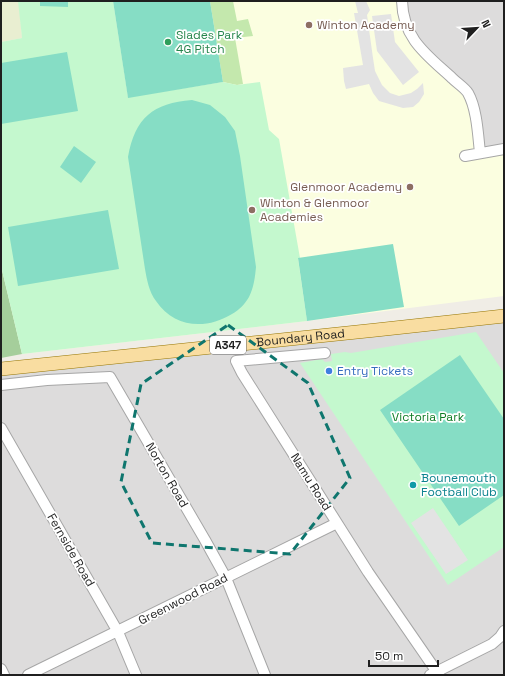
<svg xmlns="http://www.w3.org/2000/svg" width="505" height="676" font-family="'Space Grotesk',sans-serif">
	<rect width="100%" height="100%" fill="#f0ede6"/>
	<path fill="#dddcdc" d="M403,1H504V150L480,153L415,41Z
		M504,316V675H1V371Z"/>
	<path fill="#fbfee0" d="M18,1H402L409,31L468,92L480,153L504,150V296L307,321L22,354L1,266V42L22,38Z"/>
	<path fill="#e9eed1" d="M1,1H19L22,38L1,42Z"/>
	<path fill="#c4e8ad" d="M210,1H233L237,21L248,19L253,36L235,38L243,84L237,85L223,82Z"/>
	<path fill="#a5ce9b" d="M1,266L22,354L1,358Z"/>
	<path fill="#c4f8ce" d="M18,1H113L128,97L223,82L237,85L260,82L269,130L279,139L300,258L298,259L307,321L22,354L1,266V42L22,38Z
		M476,332L504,373V547L448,585L300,363L322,359L325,362L332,361L331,354L345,352L351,353Z"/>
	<path fill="#86ddc5" d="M40,1H68V7L40,6Z
		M113,1H210L223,82L128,98Z
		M67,52L78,111L1,124V63Z
		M192,100L210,105L225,117L235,131L240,156L256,267C255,277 254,287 249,297C245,304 239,310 232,314C206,330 174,328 156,301C149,292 147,280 145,269L128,157C135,118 153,103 192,100Z
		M74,146L96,162L81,183L60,167Z
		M108,210L119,269L18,286L8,227Z
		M393,244L404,307L307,321L298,258Z
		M460,355L504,419V495L459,526L380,410Z"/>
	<path fill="#e3e3e3" d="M355,1H366L370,10L367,15L373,58L375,71L382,85L390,93L399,96L411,93L417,89L423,83L424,94L419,102L413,107L403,108L379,101L373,93L369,84L346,89L344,81L343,68L363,65L354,13H358Z
		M391,14L395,42L419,72L403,85L377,51L372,16Z
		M433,508L468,560L446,574L411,523Z"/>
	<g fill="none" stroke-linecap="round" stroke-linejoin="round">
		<defs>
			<path id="minor" d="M402,1C403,39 427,55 452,78C457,83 465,88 468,93C477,109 478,135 480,153
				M465,156L504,149
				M325,353L236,361L242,373L368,572L439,675
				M1,385L47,380L110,377L205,540L226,578L265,675
				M1,428L118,632L136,675
				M1,669L4,675
				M28,675L337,523
				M430,675L492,644L500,637L504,631"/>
			<g id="major">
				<path id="s1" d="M1,369L376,330L504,316"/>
			</g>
		</defs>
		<use href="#minor" stroke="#a6a6a6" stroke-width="12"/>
		<use href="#major" stroke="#967604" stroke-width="14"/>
		<use href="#minor" stroke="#fff" stroke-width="10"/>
		<use href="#major" stroke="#f9dda1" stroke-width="13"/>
	</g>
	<path fill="none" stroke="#0f766e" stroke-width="3" stroke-dasharray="8 5" stroke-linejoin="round" d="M228,325L308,383L350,478L290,554L152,543L121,482L141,384Z"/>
	<g fill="#8d6e63" stroke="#fff" stroke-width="1.5">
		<circle cx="309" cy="25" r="4"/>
		<circle cx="410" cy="187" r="4"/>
		<circle cx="252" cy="210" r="4"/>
	</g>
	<circle fill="#2e9e5b" stroke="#fff" stroke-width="1.5" cx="168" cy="42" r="4"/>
	<circle fill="#3f7fe0" stroke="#fff" stroke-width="1.5" cx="329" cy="371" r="4"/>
	<circle fill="#0f9aa8" stroke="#fff" stroke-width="1.5" cx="413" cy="485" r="4"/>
	<g text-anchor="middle" stroke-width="3.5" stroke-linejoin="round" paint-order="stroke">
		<rect fill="#fff" stroke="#626262" stroke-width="1" x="210" y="336" width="36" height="18" rx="3"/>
		<g font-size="11" font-weight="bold" fill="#1f1f1f">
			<text x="228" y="349">A347</text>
		</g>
		<g font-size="12" fill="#785e54" stroke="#fff" text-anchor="start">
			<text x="317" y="29">Winton Academy</text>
			<text x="402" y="191" text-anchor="end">Glenmoor Academy</text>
			<text x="260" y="207">Winton &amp; Glenmoor<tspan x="260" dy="14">Academies</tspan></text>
		</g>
		<g font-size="12" fill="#27864d" stroke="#fff" text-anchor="start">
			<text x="176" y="39">Slades Park<tspan x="176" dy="14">4G Pitch</tspan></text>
		</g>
		<g font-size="12" fill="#1f1f1f" stroke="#fff">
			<text dy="4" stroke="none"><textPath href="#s1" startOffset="301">Boundary Road</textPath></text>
			<text transform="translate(167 475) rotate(60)" y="4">Norton Road</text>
			<text transform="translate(311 482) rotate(58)" y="4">Namu Road</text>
			<text transform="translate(71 550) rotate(60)" y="4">Fernside Road</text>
			<text transform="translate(183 599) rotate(-27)" y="4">Greenwood Road</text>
		</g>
		<g font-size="12" fill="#366cbe" stroke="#fff" text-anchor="start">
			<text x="337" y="375">Entry Tickets</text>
		</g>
		<g font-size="12" fill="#0e7c24" stroke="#fff">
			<text x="428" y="421">Victoria Park</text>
		</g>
		<g font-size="12" fill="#0d838f" stroke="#fff" text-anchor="start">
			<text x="421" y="482">Bounemouth<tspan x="421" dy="14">Football Club</tspan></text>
		</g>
	</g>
	<rect width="505" height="676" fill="none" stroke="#1f1f1f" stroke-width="4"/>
	<g transform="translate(477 28) rotate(65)" stroke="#ffffff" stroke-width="3" paint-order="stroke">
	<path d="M0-3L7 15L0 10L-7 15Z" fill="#1f1f1f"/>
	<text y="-6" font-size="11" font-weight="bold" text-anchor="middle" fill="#1f1f1f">N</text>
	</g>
	<path d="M369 660v6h69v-6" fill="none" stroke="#1f1f1f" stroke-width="2"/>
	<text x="375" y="660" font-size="12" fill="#1f1f1f" stroke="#ffffff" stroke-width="3" paint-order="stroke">50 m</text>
</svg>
